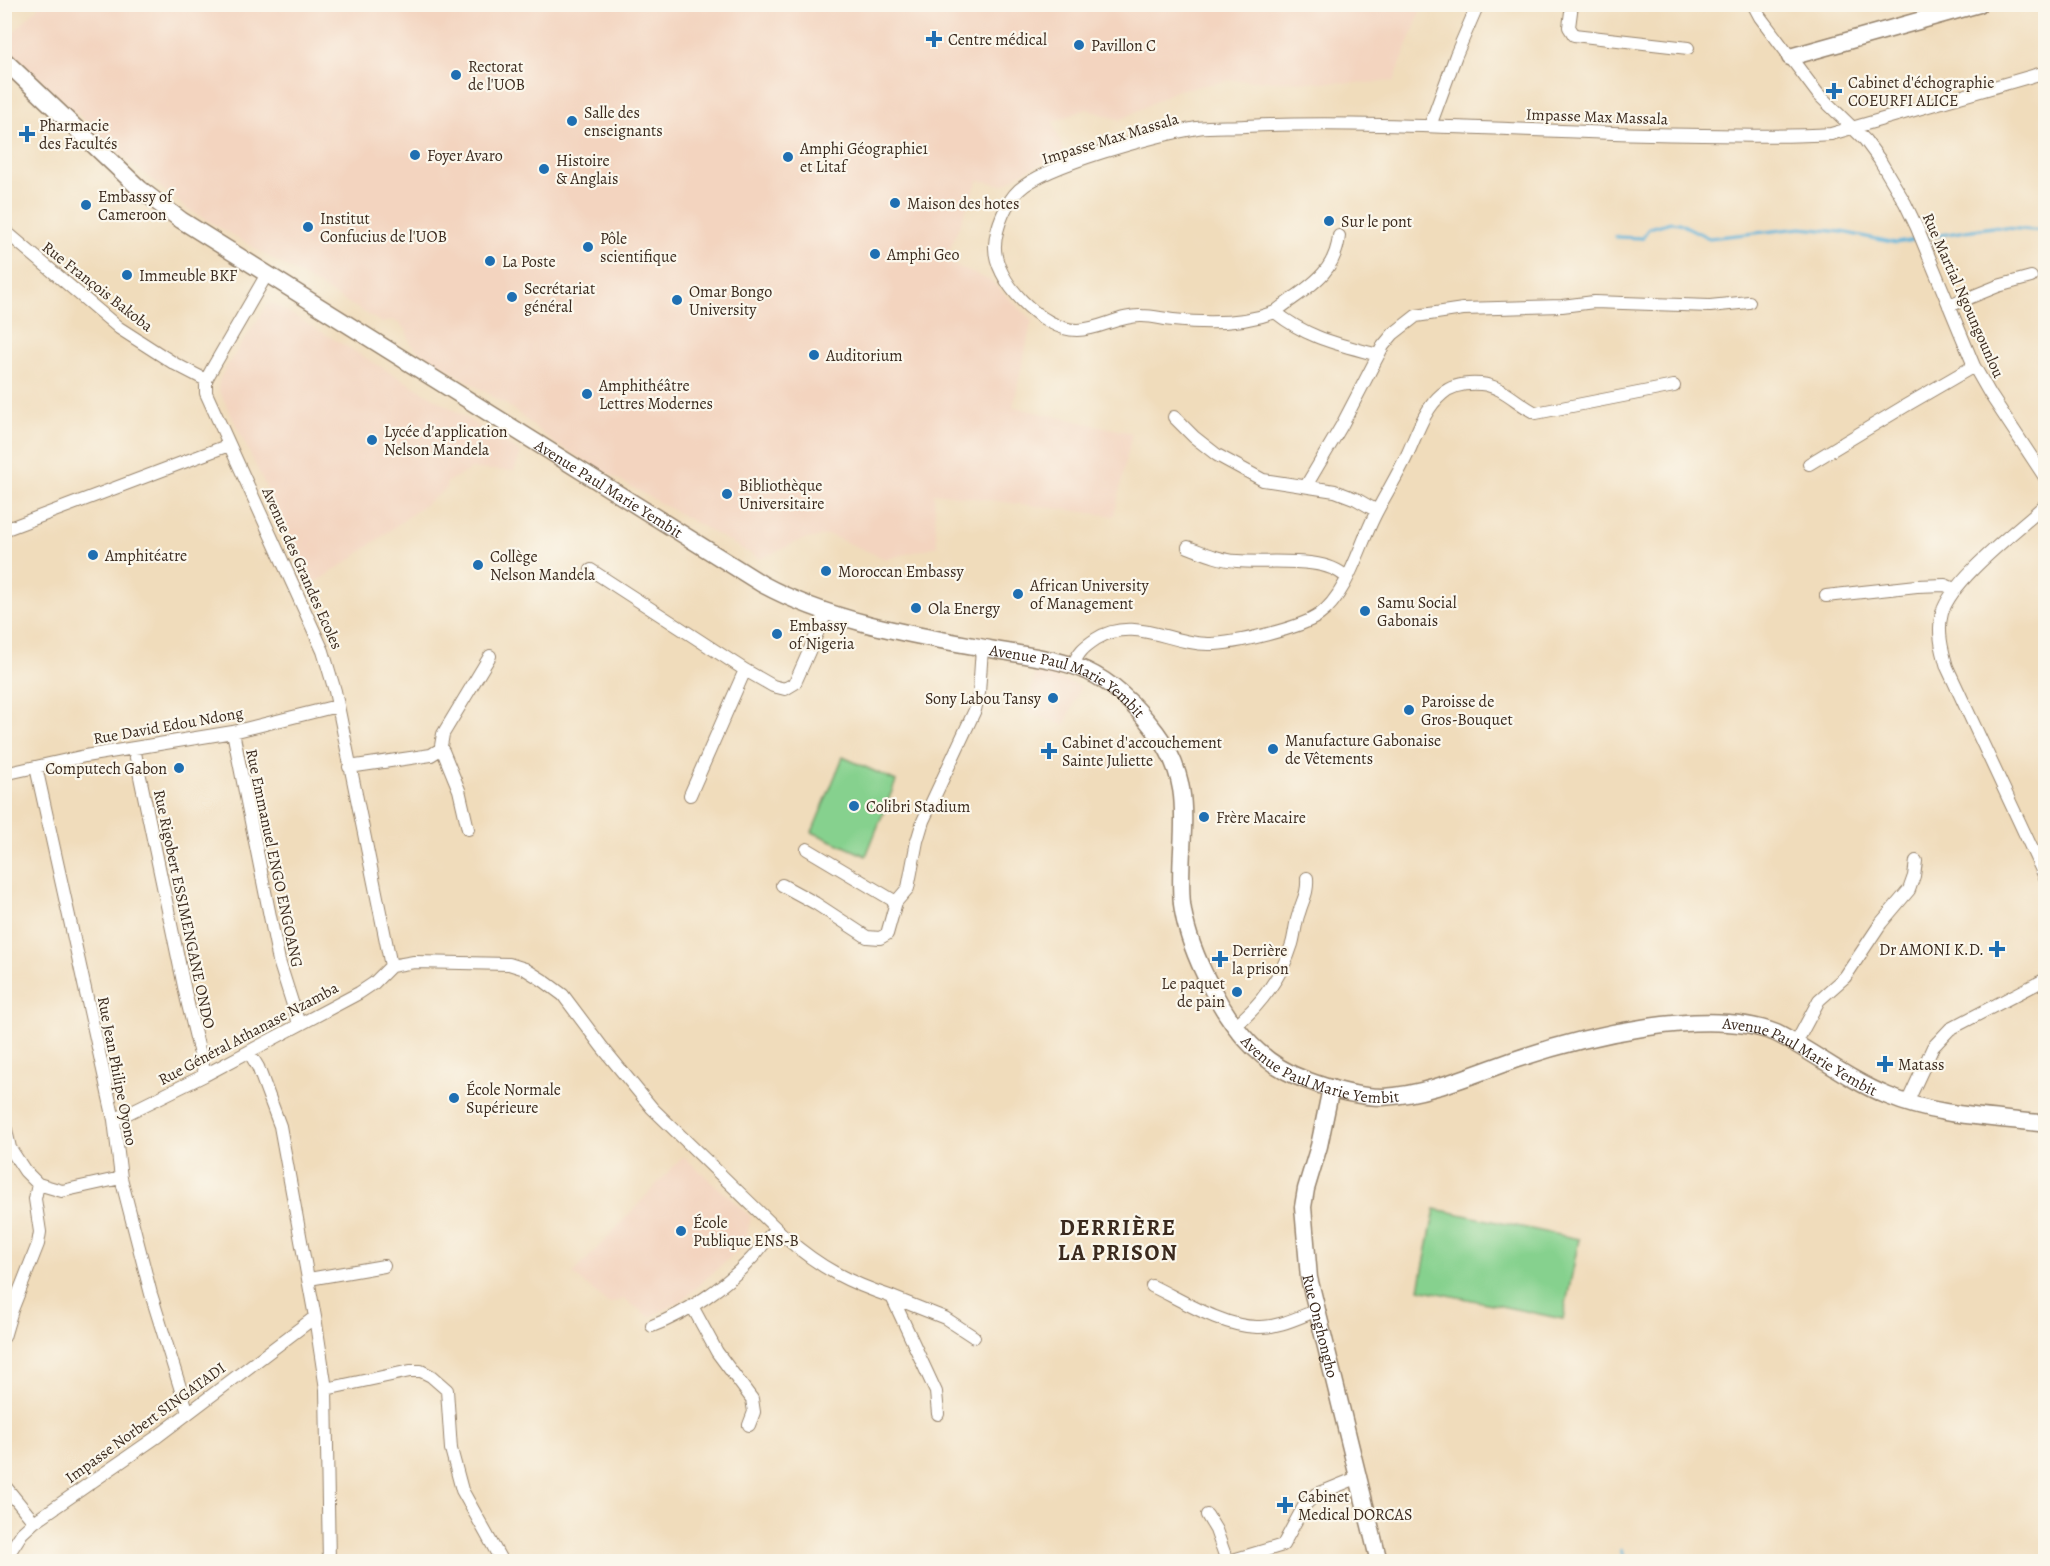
<svg xmlns="http://www.w3.org/2000/svg" width="2050" height="1566" font-family="Alegreya,serif">
	<rect width="100%" height="100%" fill="#fbf7ec"/>
	<filter id="ink" filterUnits="userSpaceOnUse"><feTurbulence type="fractalNoise" baseFrequency=".0167" numOctaves="2"/><feDisplacementMap in="SourceGraphic" scale="12" xChannelSelector="R" yChannelSelector="G"/><feConvolveMatrix kernelMatrix="1 2 1 2 8 2 1 2 1" color-interpolation-filters="sRGB"/></filter>
	<filter id="wash" filterUnits="userSpaceOnUse"><feTurbulence type="fractalNoise" baseFrequency=".008" numOctaves="4" result="noise"/><feDisplacementMap in="SourceGraphic" scale="24" xChannelSelector="R" yChannelSelector="G"/><feGaussianBlur stdDeviation="1.35" result="paint"/><feColorMatrix in="noise" values="0 0 0 0 0 0 0 0 0 0 0 0 0 0 0 0 0 1.4 0 .05"/><feComposite in="paint" operator="in"/></filter>
	<g filter="url(#wash)">
		<rect width="100%" height="100%" fill="#f0dcbb"/>
		<path fill="#f3d4bf" d="M41,4H1423V5L1394,81L1365,83L1232,80L1177,90L1120,120L1087,109L1053,122L1065,155L1027,170L1003,185L978,180L945,261L991,281L1032,320L1013,407L1132,433L1114,516L934,493L937,546L886,559L829,535L801,540L760,559L555,444L513,409L417,350L410,342L406,330L400,324L392,320L382,323L186,208L122,156L5,46V41Z
			M268,304H274L446,405L521,453L514,471L471,469L447,482L446,489L350,560L307,588L301,579L305,568L218,388L220,378L228,364Z
			M1035,671L1081,686L1065,725L1027,713Z
			M683,1156L751,1217L745,1244L680,1302L650,1317L624,1299L609,1304L573,1274Z"/>
		<path fill="#86d18e" stroke="#607e56" stroke-width="1.5" d="M843,757L896,781L866,856L812,832Z
			M1435,1209L1579,1239L1563,1319L1419,1289Z"/>
		<g fill="none" stroke-linecap="round" stroke-linejoin="round">
			<path stroke="#5db2d9" stroke-width="3" d="M1616,237L1642,238L1649,228L1671,222L1679,223L1709,238L1801,228L1842,232L1896,243L1914,240
				M1927,237L1992,227L2046,231
				M1621,1550L1627,1562"/>
		</g>
	</g>
	<g filter="url(#ink)">
		<g fill="none" stroke-linecap="round" stroke-linejoin="round">
			<defs>
				<path id="street" d="M1572,4L1569,27L1574,35L1688,48
					M1753,4L1760,17L1818,94L1865,140L1879,159L1905,203L1917,228L1974,366L1990,394L2046,479
					M1430,126L1456,55L1478,4
					M4,230L119,328L175,364L206,380
					M1339,236C1335,277 1303,289 1275,312C1243,324 1207,324 1173,320C1163,319 1153,316 1142,316C1119,315 1100,330 1077,330C1042,330 993,280 995,245C996,227 1006,202 1019,190C1047,164 1157,135 1197,128C1212,126 1229,127 1245,126C1290,124 1335,124 1380,125C1487,127 1595,134 1703,135C1746,136 1788,137 1831,134L2046,72
					M267,274L212,369L206,380V393L323,651L335,691L391,966
					M1949,306L1998,286L2031,277
					M1275,312C1309,339 1338,344 1378,355
					M1174,417L1194,437L1217,455L1263,480L1335,491L1356,499L1377,511
					M1809,464L1905,406L1974,366
					M1306,486L1342,425L1383,346L1393,334L1416,316L1463,309L1562,306L1594,302L1710,306L1749,302
					M2046,504C2018,530 1952,579 1942,613C1937,631 1942,650 1947,667L2046,879
					M4,530L229,445
					M1188,547C1204,553 1220,560 1237,561C1268,564 1324,555 1346,577
					M591,570L745,670L773,686L785,689L795,683L826,613
					M1826,596L1917,586L1945,585L1954,589
					M1073,666C1078,652 1084,647 1096,639C1133,615 1172,645 1210,644C1234,644 1301,628 1319,615C1347,595 1359,547 1374,517C1385,495 1398,475 1408,453C1417,433 1425,408 1442,394C1452,385 1468,383 1481,384C1503,386 1517,404 1536,413L1674,386
					M233,732L279,961L299,1024
					M441,746L443,734L490,656
					M134,748L186,996L205,1075
					M443,751L459,790L468,829
					M36,767L114,1120L121,1178L135,1232L151,1294L188,1413
					M349,767L431,755L439,750
					M4,774L85,756L233,732L337,706
					M690,795L745,670
					M807,849L896,902
					M782,885L815,903L867,937L880,938L887,934L896,902L908,888L917,841L923,821L975,710L979,693L982,648
					M391,966L414,962L509,964L525,969L544,981L563,995L602,1047L652,1108L786,1238C822,1269 848,1282 892,1297L936,1392L938,1414
					M1234,1026C1259,1008 1283,974 1292,944C1295,934 1295,923 1299,913C1303,899 1308,893 1307,878
					M1796,1043L1819,1000L1845,977L1881,923L1909,890L1914,876L1916,861
					M249,1052L258,1067L280,1126L315,1317L326,1389L329,1562
					M1907,1103L1933,1047L1950,1029L2046,979
					M114,1120L205,1075L359,993L374,983L391,966
					M4,1121L10,1148L25,1171L38,1184L62,1191L121,1178
					M309,1279L384,1266
					M1152,1286C1181,1300 1224,1327 1257,1327C1277,1328 1297,1318 1315,1311
					M892,1297L945,1318L974,1337
					M692,1306L717,1352L752,1399L754,1412L749,1425
					M652,1326C687,1313 726,1286 752,1258C761,1249 766,1238 776,1229
					M4,1337L12,1310L38,1244L40,1232L35,1199L38,1184
					M326,1389L410,1371H421L431,1376L447,1390L451,1449L462,1490L502,1562
					M4,1485L34,1522
					M1207,1515L1216,1530L1227,1561
					M4,1561L22,1533L34,1522L158,1436L315,1317
					M1226,1562L1283,1545L1304,1506L1315,1495L1359,1477"/>
				<g id="secondary">
					<path d="M1790,57L1979,4"/>
					<path id="s1" d="M4,60L140,189L181,220L762,584C832,622 913,635 990,649C1022,655 1057,658 1087,671C1115,684 1137,707 1156,732C1200,791 1176,838 1182,904C1185,928 1194,952 1204,973C1226,1020 1255,1062 1306,1080C1330,1089 1358,1097 1383,1097C1427,1095 1476,1073 1517,1059C1585,1036 1708,1006 1776,1033C1814,1052 1848,1080 1888,1096C1938,1117 1993,1117 2046,1124"/>
					<path id="s2" d="M1331,1088L1319,1146L1306,1189L1303,1207L1309,1278L1379,1562"/>
				</g>
			</defs>
			<use href="#street" stroke="#96836c" stroke-width="14"/>
			<use href="#secondary" stroke="#96836c" stroke-width="19"/>
			<use href="#street" stroke="#fff" stroke-width="12"/>
			<use href="#secondary" stroke="#fff" stroke-width="16"/>
		</g>
	</g>
	<g fill="#1f6fb2" stroke="#fbf7ec" stroke-width="2">
		<path d="M931 30h6v6h6v6h-6v6h-6v-6h-6v-6h6z"/>
		<circle cx="1079" cy="45" r="6"/>
		<circle cx="456" cy="75" r="6"/>
		<path d="M1831 82h6v6h6v6h-6v6h-6v-6h-6v-6h6z"/>
		<circle cx="572" cy="121" r="6"/>
		<path d="M24 125h6v6h6v6h-6v6h-6v-6h-6v-6h6z"/>
		<circle cx="415" cy="155" r="6"/>
		<circle cx="788" cy="157" r="6"/>
		<circle cx="544" cy="169" r="6"/>
		<circle cx="895" cy="203" r="6"/>
		<circle cx="86" cy="205" r="6"/>
		<circle cx="1329" cy="221" r="6"/>
		<circle cx="308" cy="227" r="6"/>
		<circle cx="588" cy="247" r="6"/>
		<circle cx="875" cy="254" r="6"/>
		<circle cx="490" cy="261" r="6"/>
		<circle cx="127" cy="275" r="6"/>
		<circle cx="512" cy="297" r="6"/>
		<circle cx="677" cy="300" r="6"/>
		<circle cx="814" cy="355" r="6"/>
		<circle cx="587" cy="394" r="6"/>
		<circle cx="372" cy="440" r="6"/>
		<circle cx="727" cy="494" r="6"/>
		<circle cx="93" cy="555" r="6"/>
		<circle cx="478" cy="565" r="6"/>
		<circle cx="826" cy="571" r="6"/>
		<circle cx="1018" cy="594" r="6"/>
		<circle cx="916" cy="608" r="6"/>
		<circle cx="1365" cy="611" r="6"/>
		<circle cx="777" cy="634" r="6"/>
		<circle cx="1053" cy="698" r="6"/>
		<circle cx="1409" cy="710" r="6"/>
		<circle cx="1273" cy="749" r="6"/>
		<path d="M1046 742h6v6h6v6h-6v6h-6v-6h-6v-6h6z"/>
		<circle cx="179" cy="768" r="6"/>
		<circle cx="854" cy="806" r="6"/>
		<circle cx="1204" cy="817" r="6"/>
		<path d="M1994 940h6v6h6v6h-6v6h-6v-6h-6v-6h6z"/>
		<path d="M1217 950h6v6h6v6h-6v6h-6v-6h-6v-6h6z"/>
		<circle cx="1237" cy="992" r="6"/>
		<path d="M1882 1055h6v6h6v6h-6v6h-6v-6h-6v-6h6z"/>
		<circle cx="454" cy="1098" r="6"/>
		<circle cx="681" cy="1231" r="6"/>
		<path d="M1282 1496h6v6h6v6h-6v6h-6v-6h-6v-6h6z"/>
	</g>
	<g text-anchor="middle" stroke-width="4.5" stroke-linejoin="round" paint-order="stroke">
		<g font-size="16" fill="#3b2a1e" stroke="#fbf7ec" text-anchor="start">
			<text x="948" y="45">Centre médical</text>
			<text x="1091" y="51">Pavillon C</text>
			<text x="468" y="72">Rectorat<tspan x="468" dy="18">de l'UOB</tspan></text>
			<text x="1848" y="88">Cabinet d'échographie<tspan x="1848" dy="18">COEURFI ALICE</tspan></text>
			<text x="584" y="118">Salle des<tspan x="584" dy="18">enseignants</tspan></text>
			<text x="39" y="131">Pharmacie<tspan x="39" dy="18">des Facultés</tspan></text>
			<text x="800" y="154">Amphi Géographie1<tspan x="800" dy="18">et Litaf</tspan></text>
			<text x="427" y="161">Foyer Avaro</text>
			<text x="556" y="166">Histoire<tspan x="556" dy="18">&amp; Anglais</tspan></text>
			<text x="98" y="202">Embassy of<tspan x="98" dy="18">Cameroon</tspan></text>
			<text x="907" y="209">Maison des hotes</text>
			<text x="320" y="224">Institut<tspan x="320" dy="18">Confucius de l'UOB</tspan></text>
			<text x="1341" y="227">Sur le pont</text>
			<text x="600" y="244">Pôle<tspan x="600" dy="18">scientifique</tspan></text>
			<text x="887" y="260">Amphi Geo</text>
			<text x="502" y="267">La Poste</text>
			<text x="139" y="281">Immeuble BKF</text>
			<text x="524" y="294">Secrétariat<tspan x="524" dy="18">général</tspan></text>
			<text x="689" y="297">Omar Bongo<tspan x="689" dy="18">University</tspan></text>
			<text x="826" y="361">Auditorium</text>
			<text x="599" y="391">Amphithéâtre<tspan x="599" dy="18">Lettres Modernes</tspan></text>
			<text x="384" y="437">Lycée d'application<tspan x="384" dy="18">Nelson Mandela</tspan></text>
			<text x="739" y="491">Bibliothèque<tspan x="739" dy="18">Universitaire</tspan></text>
			<text x="105" y="561">Amphitéatre</text>
			<text x="490" y="562">Collège<tspan x="490" dy="18">Nelson Mandela</tspan></text>
			<text x="838" y="577">Moroccan Embassy</text>
			<text x="1030" y="591">African University<tspan x="1030" dy="18">of Management</tspan></text>
			<text x="1377" y="608">Samu Social<tspan x="1377" dy="18">Gabonais</tspan></text>
			<text x="928" y="614">Ola Energy</text>
			<text x="789" y="631">Embassy<tspan x="789" dy="18">of Nigeria</tspan></text>
			<text x="1041" y="704" text-anchor="end">Sony Labou Tansy</text>
			<text x="1421" y="707">Paroisse de<tspan x="1421" dy="18">Gros-Bouquet</tspan></text>
			<text x="1285" y="746">Manufacture Gabonaise<tspan x="1285" dy="18">de Vêtements</tspan></text>
			<text x="1062" y="748">Cabinet d'accouchement<tspan x="1062" dy="18">Sainte Juliette</tspan></text>
			<text x="167" y="774" text-anchor="end">Computech Gabon</text>
			<text x="866" y="812">Colibri Stadium</text>
			<text x="1216" y="823">Frère Macaire</text>
			<text x="1984" y="955" text-anchor="end">Dr AMONI K.D.</text>
			<text x="1232" y="956">Derrière<tspan x="1232" dy="18">la prison</tspan></text>
			<text x="1225" y="989" text-anchor="end">Le paquet<tspan x="1225" dy="18">de pain</tspan></text>
			<text x="1898" y="1070">Matass</text>
			<text x="466" y="1095">École Normale<tspan x="466" dy="18">Supérieure</tspan></text>
			<text x="693" y="1228">École<tspan x="693" dy="18">Publique ENS-B</tspan></text>
			<text x="1298" y="1502">Cabinet<tspan x="1298" dy="18">Medical DORCAS</tspan></text>
		</g>
		<g font-size="16" fill="#3b2a1e" stroke="#fbf7ec">
			<text transform="translate(1597 116) rotate(2)" y="6">Impasse Max Massala</text>
			<text transform="translate(1110 138) rotate(-17)" y="6">Impasse Max Massala</text>
			<text transform="translate(98 286) rotate(38)" y="6">Rue François Bakoba</text>
			<text transform="translate(1964 295) rotate(66)" y="6">Rue Martial Ngoungounlou</text>
			<text dy="6" stroke="none"><textPath href="#s1" startOffset="744">Avenue Paul Marie Yembit</textPath></text>
			<text transform="translate(303 568) rotate(66)" y="6">Avenue des Grandes Ecoles</text>
			<text dy="6" stroke="none"><textPath href="#s1" startOffset="1248">Avenue Paul Marie Yembit</textPath></text>
			<text transform="translate(168 725) rotate(-10)" y="6">Rue David Edou Ndong</text>
			<text transform="translate(275 858) rotate(78)" y="6">Rue Emmanuel ENGO ENGOANG</text>
			<text transform="translate(185 909) rotate(78)" y="6">Rue Rigobert ESSIMENGANE ONDO</text>
			<text transform="translate(248 1033) rotate(-28)" y="6">Rue Général Athanase Nzamba</text>
			<text dy="6" stroke="none"><textPath href="#s1" startOffset="2272">Avenue Paul Marie Yembit</textPath></text>
			<text dy="6" stroke="none"><textPath href="#s1" startOffset="1768">Avenue Paul Marie Yembit</textPath></text>
			<text transform="translate(118 1071) rotate(79)" y="6">Rue Jean Philipe Oyono</text>
			<text dy="6" stroke="none"><textPath href="#s2" startOffset="243">Rue Onghongho</textPath></text>
			<text transform="translate(145 1422) rotate(-36)" y="6">Impasse Norbert SINGATADI</text>
		</g>
		<g font-size="22" font-weight="bold" letter-spacing="1.5" fill="#3b2a1e" stroke="#fbf7ec">
			<text x="1118" y="1235">DERRIÈRE<tspan x="1118" dy="25">LA PRISON</tspan></text>
		</g>
	</g>
	<rect width="2050" height="1566" fill="none" stroke="#fbf7ec" stroke-width="24"/>
</svg>
